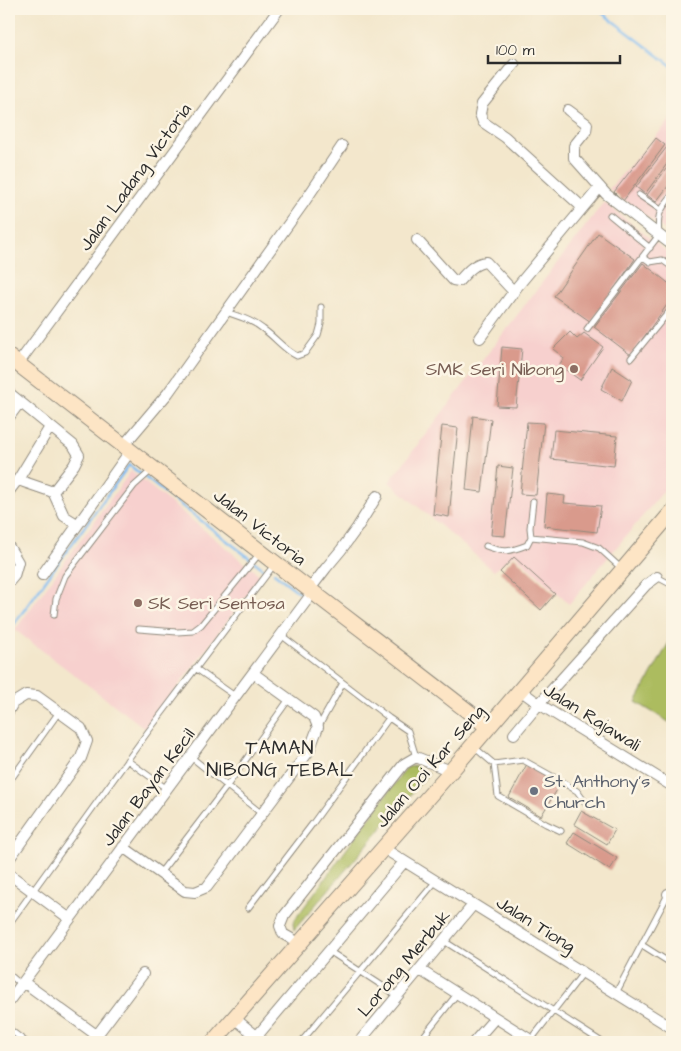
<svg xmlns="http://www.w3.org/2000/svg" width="681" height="1051" font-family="'Architects Daughter',sans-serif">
	<rect width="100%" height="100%" fill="#fcf5e5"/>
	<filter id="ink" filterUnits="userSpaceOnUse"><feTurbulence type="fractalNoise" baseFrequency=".02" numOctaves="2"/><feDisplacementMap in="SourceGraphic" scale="10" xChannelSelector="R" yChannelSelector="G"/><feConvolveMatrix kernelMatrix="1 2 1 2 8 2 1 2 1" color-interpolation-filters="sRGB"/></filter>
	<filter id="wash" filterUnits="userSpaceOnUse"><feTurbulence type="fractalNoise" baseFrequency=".0096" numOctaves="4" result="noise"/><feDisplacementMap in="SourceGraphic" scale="20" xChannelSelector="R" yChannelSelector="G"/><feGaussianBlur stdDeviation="1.12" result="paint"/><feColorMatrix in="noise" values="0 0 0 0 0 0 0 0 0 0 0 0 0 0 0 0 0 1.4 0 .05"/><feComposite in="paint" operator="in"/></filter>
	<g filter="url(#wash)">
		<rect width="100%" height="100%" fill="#f3e7cc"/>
		<path fill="#f7d0ce" d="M672,118V235L609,189Z
			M604,202L672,256V481L569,604L514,554L494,571L389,482Z
			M131,471L261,576L146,729L15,630Z"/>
		<path fill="#acbc5f" stroke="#6c7445" d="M672,637V724L636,702Z
			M416,766L429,773L294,930L293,922L407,767Z"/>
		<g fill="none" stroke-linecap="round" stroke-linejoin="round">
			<path stroke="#7fbcf2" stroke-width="2.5" d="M597,9L672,66
				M274,573L301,594
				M9,631L129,465L265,570"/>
		</g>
		<g id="blocks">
			<path fill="#d99a8c" d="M656,138L665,145L623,201L614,192Z
				M670,143L672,145V157L645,194L636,187Z
				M672,161V181L656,202L647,195Z
				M598,233L635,259L591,322L554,296Z
				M643,263L672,286V298L631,355L594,327Z
				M570,332L577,339L584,333L603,347L580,380L559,365L564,358L553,349Z
				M502,347L522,349L516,407L497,406Z
				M612,367L632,380L622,401L601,389Z
				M473,416L491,419L482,492L466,490Z
				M527,422L544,423L536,495L520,494Z
				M442,426L458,428L449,517L433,514Z
				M554,430L617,436L614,466L551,459Z
				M498,466L513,468L505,536L491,535Z
				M547,494L565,496L564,503L601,506L597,532L544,526Z
				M514,557L555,594L541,610L500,572Z
				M527,764L560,785L541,816L509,797Z
				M581,811L615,830L607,844L574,824Z
				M574,832L617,858L610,870L567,843Z"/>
		</g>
	</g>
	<g filter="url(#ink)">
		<use href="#blocks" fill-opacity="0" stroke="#8f897c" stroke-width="1"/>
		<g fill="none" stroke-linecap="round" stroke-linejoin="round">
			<defs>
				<path id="lane" d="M639,195L661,210
					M610,215L650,248
					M643,257L650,262L662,260L672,267
					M226,312C240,317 252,320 263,329C275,337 284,350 297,356L305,353L318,335L321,324V307
					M587,329L659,235C657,214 659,212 672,195
					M631,358L672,308
					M533,501L530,528L531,537L583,542L599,548L622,569
					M486,546C504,553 509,552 527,545L531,537
					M657,577L672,585
					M54,615L56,599L65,576L134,486L153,469
					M139,629L177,632L193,631L201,625L260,553
					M281,635L389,718L408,731L416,757
					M195,668L235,696
					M319,726L343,683
					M474,747L494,764L523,760L559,780L577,791L585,802
					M191,757L262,814
					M127,760L167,789
					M494,764L498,796L546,824L561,831
					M9,782L59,712
					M160,873L227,786L289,699
					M248,908L313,823L389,718
					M9,924L147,733L274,565
					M444,941L602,1042
					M642,945L672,964
					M329,951L398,996
					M9,974L18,982L22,983
					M616,993L672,887
					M9,1029L26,1042
					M530,1041L583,973
					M301,1042L436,881
					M419,1042L457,994"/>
				<path id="street" d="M514,64L482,104L480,114L483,122L505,137L582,207
					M568,110L587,124L586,131L574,146V158L606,194L672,245
					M417,240L453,280L459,281C466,273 474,263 486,262L514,292
					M480,338L517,287L600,187
					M18,364L279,9
					M9,393L73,445L79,455L74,465L53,492
					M9,417L20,402
					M124,445L168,393L305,201L342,146
					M19,478L24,482L53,492L64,516L77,524
					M9,491L19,478L50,427
					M9,547L18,562L14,576L9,582
					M42,575L131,450
					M310,589L326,568L341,550L357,528L377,496
					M520,690L539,704L672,786
					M9,710L13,703L26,695L37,696L81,728L87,741L81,758L9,859
					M514,734L539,704L646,585L657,577
					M123,847L185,891L195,892L207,887L309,751L318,727L314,717L253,673
					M383,848L672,1028
					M9,874L70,919
					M668,894L672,897
					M299,943L283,934L280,926L284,916L404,764L416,757L451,771
					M420,970L534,1042
					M23,983L29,986L106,1042
					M9,1001L313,592
					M234,1018L264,1042
					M97,1035L143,974
					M252,1042L404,862
					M359,1042L473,905
					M474,1042L495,1018"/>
				<path id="secondary" d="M9,357C98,425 186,495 275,563C346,618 417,671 488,727
					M213,1042L451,771L672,512"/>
			</defs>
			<use href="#lane" stroke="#8f897c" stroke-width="7"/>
			<use href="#street" stroke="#8f897c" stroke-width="12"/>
			<use href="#secondary" stroke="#8f897c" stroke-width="17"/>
			<use href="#lane" stroke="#fff" stroke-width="5"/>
			<use href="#street" stroke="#fff" stroke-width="10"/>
			<use href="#secondary" stroke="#fde5c5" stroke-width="15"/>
		</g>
	</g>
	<g fill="#8d6e63" stroke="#fcf5e5" stroke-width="2">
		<circle cx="574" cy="369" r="5"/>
		<circle cx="138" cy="603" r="5"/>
	</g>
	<circle fill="#6b7280" stroke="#fcf5e5" stroke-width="2" cx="534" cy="791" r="5"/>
	<g text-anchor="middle" stroke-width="5" stroke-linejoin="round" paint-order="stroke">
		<g font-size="18" fill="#2b2b2b" stroke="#fcf5e5">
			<text transform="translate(135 177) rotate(-54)" y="6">Jalan Ladang Victoria</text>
			<text transform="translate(260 527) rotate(38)" y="6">Jalan Victoria</text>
			<text transform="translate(592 717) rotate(32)" y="6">Jalan Rajawali</text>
			<text transform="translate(430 766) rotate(-49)" y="6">Jalan Ooi Kar Seng</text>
			<text transform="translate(148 787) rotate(-53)" y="6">Jalan Bayan Kecil</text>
			<text transform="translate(536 924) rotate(32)" y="6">Jalan Tiong</text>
			<text transform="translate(404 963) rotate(-50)" y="6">Lorong Merbuk</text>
		</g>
		<g font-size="18" fill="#785e54" stroke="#fcf5e5" text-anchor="end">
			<text x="564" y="375">SMK Seri Nibong</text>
			<text x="148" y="609" text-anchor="start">SK Seri Sentosa</text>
		</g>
		<g font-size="18" fill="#5b616d" stroke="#fcf5e5" text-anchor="start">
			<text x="544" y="787">St. Anthony's<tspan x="544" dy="21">Church</tspan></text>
		</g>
		<g font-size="19" letter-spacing="1" fill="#2b2b2b" stroke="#fcf5e5">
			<text x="280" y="754">TAMAN<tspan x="280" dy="22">NIBONG TEBAL</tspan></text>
		</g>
	</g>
	<rect width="681" height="1051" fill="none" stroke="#fcf5e5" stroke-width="30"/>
	<path d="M488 55v8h132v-8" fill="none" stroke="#2b2b2b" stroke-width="2.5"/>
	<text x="496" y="55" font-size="15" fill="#2b2b2b" stroke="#fcf5e5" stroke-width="4" paint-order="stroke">100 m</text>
</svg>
